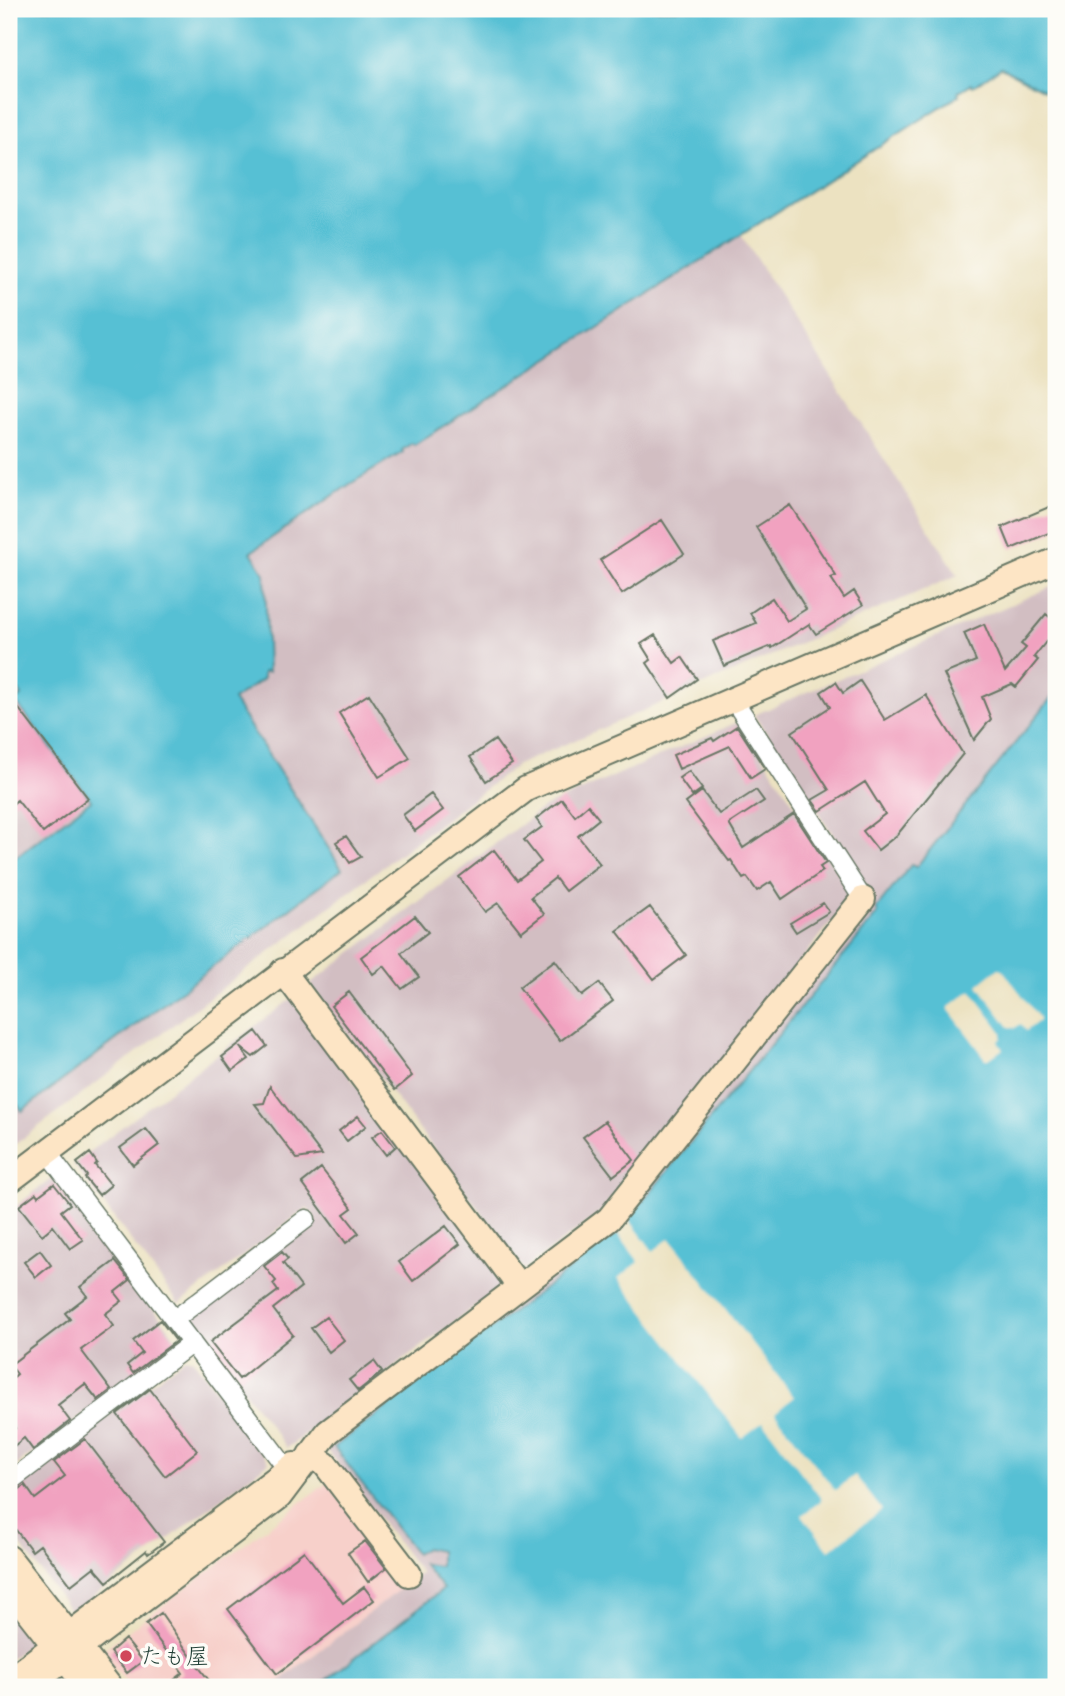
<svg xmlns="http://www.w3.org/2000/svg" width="1065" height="1696" font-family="Dekko,'Klee One',sans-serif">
	<rect width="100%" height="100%" fill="#fdfcf7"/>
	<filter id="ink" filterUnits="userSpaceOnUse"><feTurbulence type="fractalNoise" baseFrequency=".0143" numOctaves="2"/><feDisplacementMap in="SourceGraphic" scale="14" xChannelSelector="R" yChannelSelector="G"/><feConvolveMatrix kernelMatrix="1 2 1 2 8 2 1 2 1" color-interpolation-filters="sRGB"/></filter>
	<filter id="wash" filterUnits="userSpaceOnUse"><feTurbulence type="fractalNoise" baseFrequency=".00686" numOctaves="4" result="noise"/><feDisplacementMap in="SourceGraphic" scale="28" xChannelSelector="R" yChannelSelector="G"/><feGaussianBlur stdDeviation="1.57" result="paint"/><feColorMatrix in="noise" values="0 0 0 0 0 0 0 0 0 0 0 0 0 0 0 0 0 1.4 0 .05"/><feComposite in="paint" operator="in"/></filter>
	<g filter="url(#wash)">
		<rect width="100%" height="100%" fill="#ece2c1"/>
		<path fill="#f7d0ca" d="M327,1483L406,1585L272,1687H131L100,1652Z"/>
		<path fill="#d2bec2" d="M741,235L958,575L517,765L9,1149V1093L22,1111L233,699L263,679V672H268L265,574L251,552L350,484L402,452V450L412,443L414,445L474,407Z
			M1056,585V692L915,868L911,865L898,881L876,909L879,912L629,1219L617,1233L335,1446L416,1554L425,1548L440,1551V1566L424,1564L443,1589L317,1687H272L421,1573L323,1445L612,1226L874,897L754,715Z
			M9,678L22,695L15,701L92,800L9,862Z
			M740,721L853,895L598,1215L524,1269L310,984L544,807Z
			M291,999L506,1283L287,1448L188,1317L316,1219L307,1208L179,1304L73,1164Z
			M54,1177L179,1342L9,1471V1211Z
			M185,1358H192L269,1462L72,1613L9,1530V1491Z
			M9,1614L31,1643L9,1660Z"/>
		<path fill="#57c0d4" stroke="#3b7e84" stroke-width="2" d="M9,9H1056V96L1001,68L973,86L971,84L958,92L959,95L414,445L412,443L402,450L403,452L350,484L251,552L265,574L268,672H263V679L233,700L342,869L22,1111L9,1093V862L91,800L15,701L22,695L9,678Z
			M1056,692V1687H317L443,1589L423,1564L440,1566V1551L425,1548L416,1554L334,1447L615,1235L878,913L876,909L911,865L916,867Z"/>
		<path fill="#ece2c1" d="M999,968L1002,969L1039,1018V1021L1026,1031L1021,1024L1015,1028L1009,1027L978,985Z
			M971,990L1002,1032V1038L998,1042L1003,1049L989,1059H986L949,1010V1007Z
			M629,1219L653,1251L670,1238L794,1397L775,1413L835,1490L855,1475L882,1510L829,1550L802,1515L822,1500L763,1422L742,1438L618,1278L639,1262L617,1233Z"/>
		<g id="blocks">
			<path fill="#f1a2c0" d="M1056,504V530L1011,549L1002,527Z
				M790,505L836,576L831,578L844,598L854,591L863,605L816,634L809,624L772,648L771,646L724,666L713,641L756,623L750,613L772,598L787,621L806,609L756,527Z
				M662,520L684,554L622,594L600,560Z
				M1046,614L1056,622V629L1034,657L1038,660L1016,687L1012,684L982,697L991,719L974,740L944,674L976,661L964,633L984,624L1005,672L1026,648L1021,644Z
				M655,635L674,663L682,657L697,679L670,698L647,663L651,660L641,644Z
				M860,681L885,720L926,695L963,754L897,835L878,850L863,831L885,814L865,782L820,811L812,800L829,790L792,732L830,707L821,692L836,682L843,693Z
				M369,694L410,758L379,777L339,713Z
				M9,696L88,798L43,833L17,800L9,807Z
				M737,726L765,769L751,778L730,746L679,769L673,755L712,738L714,741Z
				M495,740L512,764L486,781L470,757Z
				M689,771L702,789L692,796L679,778Z
				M756,790L764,801L729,824L743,848L794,814L826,863L820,867L823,871L782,899L771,882L757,891L747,877L743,879L731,860L729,861L686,803L702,791L719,814Z
				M431,794L443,810L415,831L403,815Z
				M562,799L575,816L588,805L599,819L578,836L600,864L565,891L555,878L531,897L544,914L521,932L498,903L485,912L459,877L494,850L517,880L541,862L524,840L542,827L536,819Z
				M346,836L361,857L350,863L336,842Z
				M823,903L829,912L796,932L790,923Z
				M650,907L686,955L654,979L617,931Z
				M415,916L428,932L401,953L419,977L402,989L384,966L373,974L361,957Z
				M555,960L582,996L599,983L613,1001L560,1041L519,987Z
				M349,992L412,1076L395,1090L331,1006Z
				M256,1031L267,1046L253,1057L239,1046L249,1059L232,1071L222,1057Z
				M270,1086L296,1121L322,1155L297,1159L255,1104L264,1103Z
				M358,1116L366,1126L347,1141L339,1131Z
				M605,1121L634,1160L613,1176L583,1137Z
				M146,1129L159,1145L133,1165L120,1148Z
				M382,1130L395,1147L386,1155L372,1137Z
				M90,1153L97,1163L95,1165L111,1185L99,1195L85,1178L87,1176L77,1163Z
				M321,1168L352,1208L344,1214L359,1233L346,1243L302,1183Z
				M54,1184L70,1204L61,1211L83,1240L70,1249L53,1226L42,1235L19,1206L36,1193L38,1196Z
				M446,1226L460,1244L413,1281L399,1262Z
				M40,1250L51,1265L36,1277L24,1262Z
				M282,1252L288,1259L283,1263L301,1287L273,1309L293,1335L239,1379L210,1342L278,1291L273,1284L276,1281L264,1266Z
				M115,1261L130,1280L115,1292L122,1301L105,1314L114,1326L81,1350L111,1390L98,1400L85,1384L58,1405L70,1421L33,1450L24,1438L9,1450V1433L15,1428L9,1420V1381L17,1374L10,1365L70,1319L65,1313L87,1296L80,1287Z
				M326,1317L344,1340L329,1352L311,1328Z
				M160,1320L176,1341L133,1373L127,1365L142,1353L133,1341Z
				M374,1361L382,1372L358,1391L349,1380Z
				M150,1389L197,1451L165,1476L117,1414Z
				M85,1439L164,1542L148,1554L146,1551L107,1582L94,1567L71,1585L40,1545L32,1551L9,1521V1497L25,1485L35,1499L65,1476L54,1462Z
				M365,1541L386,1568L368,1582L348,1553Z
				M304,1551L343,1603L364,1587L374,1600L277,1674L228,1609Z
				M161,1613L192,1658L214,1687H165L183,1673L146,1624Z
				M125,1639L143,1661L127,1673L110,1652Z"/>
		</g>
	</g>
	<g filter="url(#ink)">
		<use href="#blocks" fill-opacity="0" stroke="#677765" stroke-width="2"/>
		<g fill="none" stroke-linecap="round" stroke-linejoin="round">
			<defs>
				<path id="street" d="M733,699L863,899
					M47,1152L287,1469
					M175,1319L306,1219
					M9,1482L192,1343"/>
				<path id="secondary" d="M283,971L519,1286
					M9,1181L526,789L1056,560
					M310,1455L325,1464L409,1574
					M9,1558L110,1687
					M9,1587L87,1687
					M9,1680L294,1465
					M28,1687L279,1497L328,1432L609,1219L863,899"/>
			</defs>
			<use href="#street" stroke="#677765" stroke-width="21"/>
			<use href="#secondary" stroke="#677765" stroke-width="28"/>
			<use href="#street" stroke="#fff" stroke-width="18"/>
			<use href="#secondary" stroke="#fde5c5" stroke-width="24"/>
		</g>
	</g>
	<circle fill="#d1495b" stroke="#fdfcf7" stroke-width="2.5" cx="126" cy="1656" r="7"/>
	<g text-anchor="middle" stroke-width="7" stroke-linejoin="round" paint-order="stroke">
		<g font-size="23" fill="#1f3d34" stroke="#fdfcf7" text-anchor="start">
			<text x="140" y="1664">たも屋</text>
		</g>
	</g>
	<rect width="1065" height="1696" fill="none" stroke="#fdfcf7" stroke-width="35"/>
</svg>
